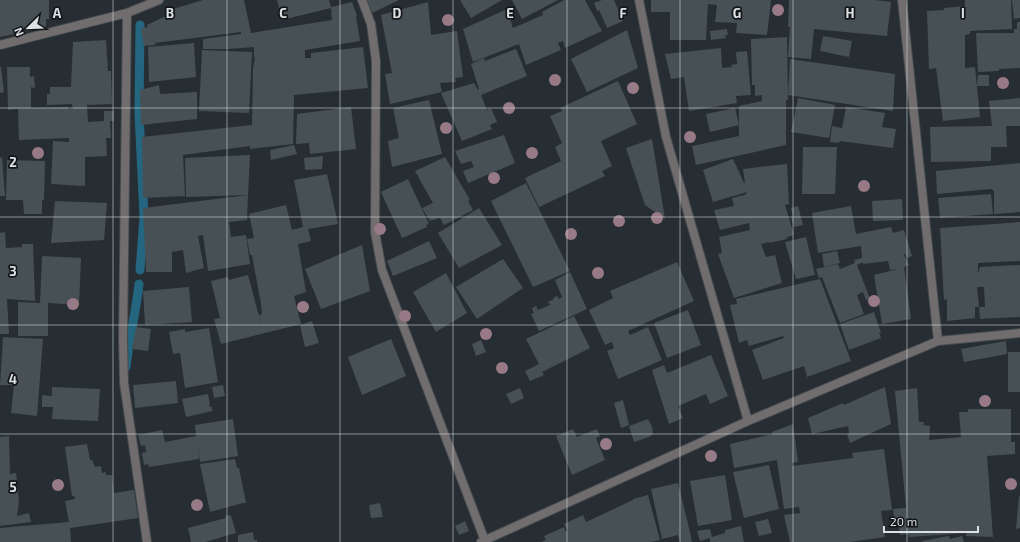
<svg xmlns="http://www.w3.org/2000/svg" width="1020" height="542" font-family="'Exo 2',sans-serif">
	<rect width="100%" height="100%" fill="#262e33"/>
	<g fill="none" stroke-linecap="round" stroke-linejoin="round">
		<path stroke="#24657f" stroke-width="9" d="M140,25L139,113L144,217L140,270
			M126,367C129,339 136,312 139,284"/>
	</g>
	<path fill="#475054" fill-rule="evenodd" d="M0,0H49V19H46V27L0,37Z
		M203,0H244L251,33L332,20L331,8L282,20L277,0H329L331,7L352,2L357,16H356L360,41L305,50V58H311V53L363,47L368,88L294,95L293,144L250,149V146L183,155L185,196L143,198L142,137L252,125L253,69L255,57H254V47L229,49H203V39L241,34V32L155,43V45L144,46L141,28L148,27L147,25L174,12L173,9Z
		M366,0H399L372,13Z
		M460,0H502L471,18Z
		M512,0H558L522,19Z
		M564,0H585L602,31L565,48L563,41L558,43L561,50L526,65L519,44L473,62L463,29L507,9L513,28L543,15L542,12Z
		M602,0H614L623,21L607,28L599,10L597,11L594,3Z
		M651,0H771L767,35L736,33L737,23L715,22L717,5L708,4L706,40H670V12H651Z
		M789,0H875L891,2L887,36L814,29L811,59L788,57L790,27H788Z
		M965,0H1011L1012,29L970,31V34L965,35V68L975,67L980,117L943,121L936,68L929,69L927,11L944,10V8L965,6Z
		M1012,0H1020V18L1014,19Z
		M428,2L431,35L457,31L463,77L455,78L456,82L440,83L442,92L390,104L385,74L392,73L381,15Z
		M1017,22H1020V68L999,69V71L978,72L976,33H1014V29H1017Z
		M727,29L728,35H725L726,38L711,40L710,31Z
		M627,30L638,68L587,92L571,59Z
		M823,36L852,41L849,57L820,51Z
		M787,37L788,100H786V145L696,165L692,146L739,136V106L762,101V95L755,96V85H752L751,39Z
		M106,40L108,71H111L112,104L87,105L88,122L104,121V111H114V121H110L111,138H106L107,156L85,157V186L51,184L53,141L69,142V138L19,140L18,109L8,110L7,67H30V77L34,76L35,88L31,87V108L68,107V109H73L72,104L47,105V94H50V87H71L73,42Z
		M194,43L196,77L149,82L148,47Z
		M721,48L722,68L732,67L731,65L737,64L736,52L747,51L751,95L736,96L737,103L689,111L684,77L671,79L665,54Z
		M516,49L527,76L481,95L487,110L490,108L492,110L497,122L490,125L492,129L462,141L441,93L474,83L478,90L479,89L471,64L484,58L485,61Z
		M202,50L252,52L249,113L199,111Z
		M790,59L895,74L893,111L788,95Z
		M0,67H1L4,92L0,93Z
		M978,75H989V86H977Z
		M618,81L637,124L601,141L612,166L602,171L605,176L539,207L525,178L561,161L555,147L562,143L550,116L562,111L560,108Z
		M159,85L160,94L197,92V119L141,125L140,90Z
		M798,98L835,105L829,138L791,132Z
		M1020,98V126H1006L1007,147H991V161L931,162L930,127L992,126L989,101Z
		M429,100L442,154L392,167L388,141L399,138L393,108Z
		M351,107L356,149L310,154L309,143L296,144L297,114Z
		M846,107L885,113L882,127L896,129L893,148L840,141L839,143L830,142L832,126L842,128Z
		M735,108L739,125L710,132L706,114Z
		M504,135L515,163L468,183L463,171L474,167L471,161L461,164L455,151Z
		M652,139L665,219L645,205L626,148Z
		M294,145L297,154L271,160L270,150Z
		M803,147H837L835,194H802Z
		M250,155L248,195L186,197L185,158Z
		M323,156L322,169L305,170L304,158Z
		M2,157L5,196H0V158Z
		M445,157L470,200L468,201L473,210L444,225L440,218L430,221L422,208L433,203L415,171Z
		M733,159L744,183H745L743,169L787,164L789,204L785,205L794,235L787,237V239L769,243V242L761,244L766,257L775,255L782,283L734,298L718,254L722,253L719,237L750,230L749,223L720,230L714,210L734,206L732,198L745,195L747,192L713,202L703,170Z
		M7,160L45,161L44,200H42V214H24L23,200H6Z
		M1020,163V212L994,214V191L991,189L937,194L936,171Z
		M327,174L338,224L308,229L311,241L298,244L306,292L294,296L301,324L221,344L214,319L220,318L211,281L228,277L229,280L248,275L263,331L259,315L262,314L261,304L252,255H250L247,239L254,238L249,214L286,205L292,230L303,227L294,180Z
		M408,179L429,224L426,225L427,227L402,238L381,192Z
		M526,183L570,271L533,287L491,201Z
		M991,194L993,214L940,218L938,198Z
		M248,195L247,220L229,222L231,237L246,235L250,264L208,271L203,235L198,236L204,268L186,273L183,250L172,252V272H146L143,208Z
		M902,199L903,220L873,221L872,201Z
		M55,201L107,203L104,240L51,243Z
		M798,206L803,225L794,227L791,218L793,217L791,208Z
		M851,206L856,234L891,227L893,233L904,230L912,256L907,258L905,254L904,255L909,265L904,267L911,319L882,324L874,275L898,269L890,270L888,261L863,264V262L857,265L870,299L866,300L863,292L857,295L864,314L840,323L822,277L819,278L816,269L838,264L840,269L855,263L854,260L862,258L861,246L818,253L812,213Z
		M479,208L502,245L459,268L438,233Z
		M1020,222V261L978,263V274L980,267L1020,265V317L980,319L979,307H975V318L947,321V299L944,300L940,228ZM977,287H984L985,307H979Z
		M5,232L6,248L22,247V244H33L35,301L7,299L9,334H0V233Z
		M806,237L815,275L796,279L785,242Z
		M429,241L437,258L393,276L387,261Z
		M362,245L370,291L321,309L305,269Z
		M837,251L840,263L824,267L822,254Z
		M42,256L81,258L79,305L48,303V336H18V302L40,303Z
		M503,259L523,288L477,319L456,287Z
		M677,262L694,301L628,331L630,335L648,327L662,360L618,379L607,351L614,348L612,342L605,345L589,310L613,298L610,291Z
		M570,272L587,309L539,331L531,314L534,313L532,308L536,306L538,310L550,305L548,302L554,299L553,298L557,296L559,299L562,297L555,280Z
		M446,273L467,313L436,332L413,292Z
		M820,279L851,361L807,377L804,366L763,380L752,350L784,338L783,336L749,346L747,340L739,343L730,305L737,304L736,299Z
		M189,287L192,322L145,325L143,291Z
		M688,310L701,345L667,358L654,323Z
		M874,312L881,333H879L881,338L849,350L840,324Z
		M574,316L590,348L542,372L544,375L530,381L525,371L539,364L526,339Z
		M312,321L319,343L305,347L300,325Z
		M136,327L151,329L148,351L132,349Z
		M209,328L218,382L185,388L180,353L173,354L169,332L185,329V332Z
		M3,337L43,339L37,416L11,413L14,385H0Z
		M391,339L406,376L362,395L348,357Z
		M481,340L486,352L476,356L472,344Z
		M1006,341L1007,354L964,362L961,349Z
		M1008,352H1020V392H1008Z
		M711,355L728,396L710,404L706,394L678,406L683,418L669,424L652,370L664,365L667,373Z
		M176,381L178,403L135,408L133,385Z
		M223,385L225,396L214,398L212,387Z
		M52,387L100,389L98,421L52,419L53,407H42V395L52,396Z
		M885,387L891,424L850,443L847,434L849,433L848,426L812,434L808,418L843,403L844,405Z
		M520,388L524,398L511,404L506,394Z
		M917,388L919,422H924L923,425L930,426L929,440L961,437L959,412H968V409H1011V442H1015V454L987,456L993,537L966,536V533L909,537L908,534L900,535L899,525H895L893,509L906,508L895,391Z
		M208,394L210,405L209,404V407L211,406L213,411L186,417L182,399Z
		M623,400L629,425L621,428L614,403Z
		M233,419L238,456L200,462L198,446L199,459L149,467L148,464L144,465L142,453L146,452L145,445L141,446L138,435L162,430L165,442L196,436L195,425Z
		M648,419L652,427L653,434L649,437L634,442L629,426Z
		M793,424L798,462L792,463V466L853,458L852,453L884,449L892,510L881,511L885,537L850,542H790L784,515L800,513L799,507L784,509L777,460L734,468L730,444L773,434L772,432Z
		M573,429L577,437L597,429L600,436L596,438L605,460L572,475L556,436Z
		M9,436L10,474L16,473L19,501L17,516L29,513L31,522L0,526V437Z
		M87,444L90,460H92L95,467L101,466L102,473L106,472V475H112L114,493L134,490L138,518L70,528L71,542H0V528L69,522L65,501L75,499L74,496H72L65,447Z
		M235,459L237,468H239L246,503H243L210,512L200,464Z
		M769,465L779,509L744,518L733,472Z
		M725,475L732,520L698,526L690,481Z
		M678,483L690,532L692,542H680L678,535L662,539L651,489Z
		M648,495L660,540L650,542H541L546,540L544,536L564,527L566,532L568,531L564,524L583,515L586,522L633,500V499Z
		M1019,496H1020V528L1016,529Z
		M380,503L383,517L371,518L369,505Z
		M230,515L231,516L236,533L205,542H191L188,528L226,518L225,516Z
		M768,519L772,533L759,536L755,522Z
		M465,521L469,531L459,535L455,526Z
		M741,526L744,542H710V538L700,541L697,531L710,529L712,537L725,533V530Z
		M253,532L254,540H257V542H238V535Z
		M949,536L950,539L962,536L964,542H923L922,541Z"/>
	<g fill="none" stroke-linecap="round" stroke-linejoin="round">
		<defs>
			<path id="street" d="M362,0L371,24L376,61L375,232L382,270L485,541
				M639,0L666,137L748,421
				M902,0L938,341
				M127,13L123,339L124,383L147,542
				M0,45L127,13L159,0
				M481,542L748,421L938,341L1020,333"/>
		</defs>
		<use href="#street" stroke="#434b4f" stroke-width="10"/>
		<use href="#street" stroke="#716c6e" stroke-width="8"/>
	</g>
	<g fill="#987986">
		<circle cx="778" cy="10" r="6"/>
		<circle cx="448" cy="20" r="6"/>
		<circle cx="555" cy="80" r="6"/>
		<circle cx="1003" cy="83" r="6"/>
		<circle cx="633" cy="88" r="6"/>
		<circle cx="509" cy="108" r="6"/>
		<circle cx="446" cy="128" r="6"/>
		<circle cx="690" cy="137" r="6"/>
		<circle cx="38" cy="153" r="6"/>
		<circle cx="532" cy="153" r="6"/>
		<circle cx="494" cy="178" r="6"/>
		<circle cx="864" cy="186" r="6"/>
		<circle cx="657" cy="218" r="6"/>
		<circle cx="619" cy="221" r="6"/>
		<circle cx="380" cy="229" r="6"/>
		<circle cx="571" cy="234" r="6"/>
		<circle cx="598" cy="273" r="6"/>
		<circle cx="874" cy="301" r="6"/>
		<circle cx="73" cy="304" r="6"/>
		<circle cx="303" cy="307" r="6"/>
		<circle cx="405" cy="316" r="6"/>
		<circle cx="486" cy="334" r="6"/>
		<circle cx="502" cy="368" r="6"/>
		<circle cx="985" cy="401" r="6"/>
		<circle cx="606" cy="444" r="6"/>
		<circle cx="711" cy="456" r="6"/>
		<circle cx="1011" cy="484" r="6"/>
		<circle cx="58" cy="485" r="6"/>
		<circle cx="197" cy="505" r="6"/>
	</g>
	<path fill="none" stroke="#dce1e4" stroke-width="1" stroke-opacity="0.55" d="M113,0V542M227,0V542M340,0V542M453,0V542M567,0V542M680,0V542M793,0V542M907,0V542M0,108H1020M0,217H1020M0,325H1020M0,434H1020"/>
	<g font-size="13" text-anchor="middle" font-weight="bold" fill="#dce1e4" stroke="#121618" stroke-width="3.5" stroke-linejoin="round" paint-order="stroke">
		<text x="57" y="18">A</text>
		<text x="170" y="18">B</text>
		<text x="283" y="18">C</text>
		<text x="397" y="18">D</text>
		<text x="510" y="18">E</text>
		<text x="623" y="18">F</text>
		<text x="737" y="18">G</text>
		<text x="850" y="18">H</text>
		<text x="963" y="18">I</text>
		<text x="13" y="167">2</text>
		<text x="13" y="276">3</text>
		<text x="13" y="384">4</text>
		<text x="13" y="492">5</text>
	</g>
	<g transform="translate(28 28) rotate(247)" stroke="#121618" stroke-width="3" paint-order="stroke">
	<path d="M0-3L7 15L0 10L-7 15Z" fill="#dce1e4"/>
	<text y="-6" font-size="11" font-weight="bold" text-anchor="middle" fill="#dce1e4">N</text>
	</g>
	<path d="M884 526v6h94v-6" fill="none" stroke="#dce1e4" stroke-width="2"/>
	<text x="890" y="526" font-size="12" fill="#dce1e4" stroke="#121618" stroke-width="3" paint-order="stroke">20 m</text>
</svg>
